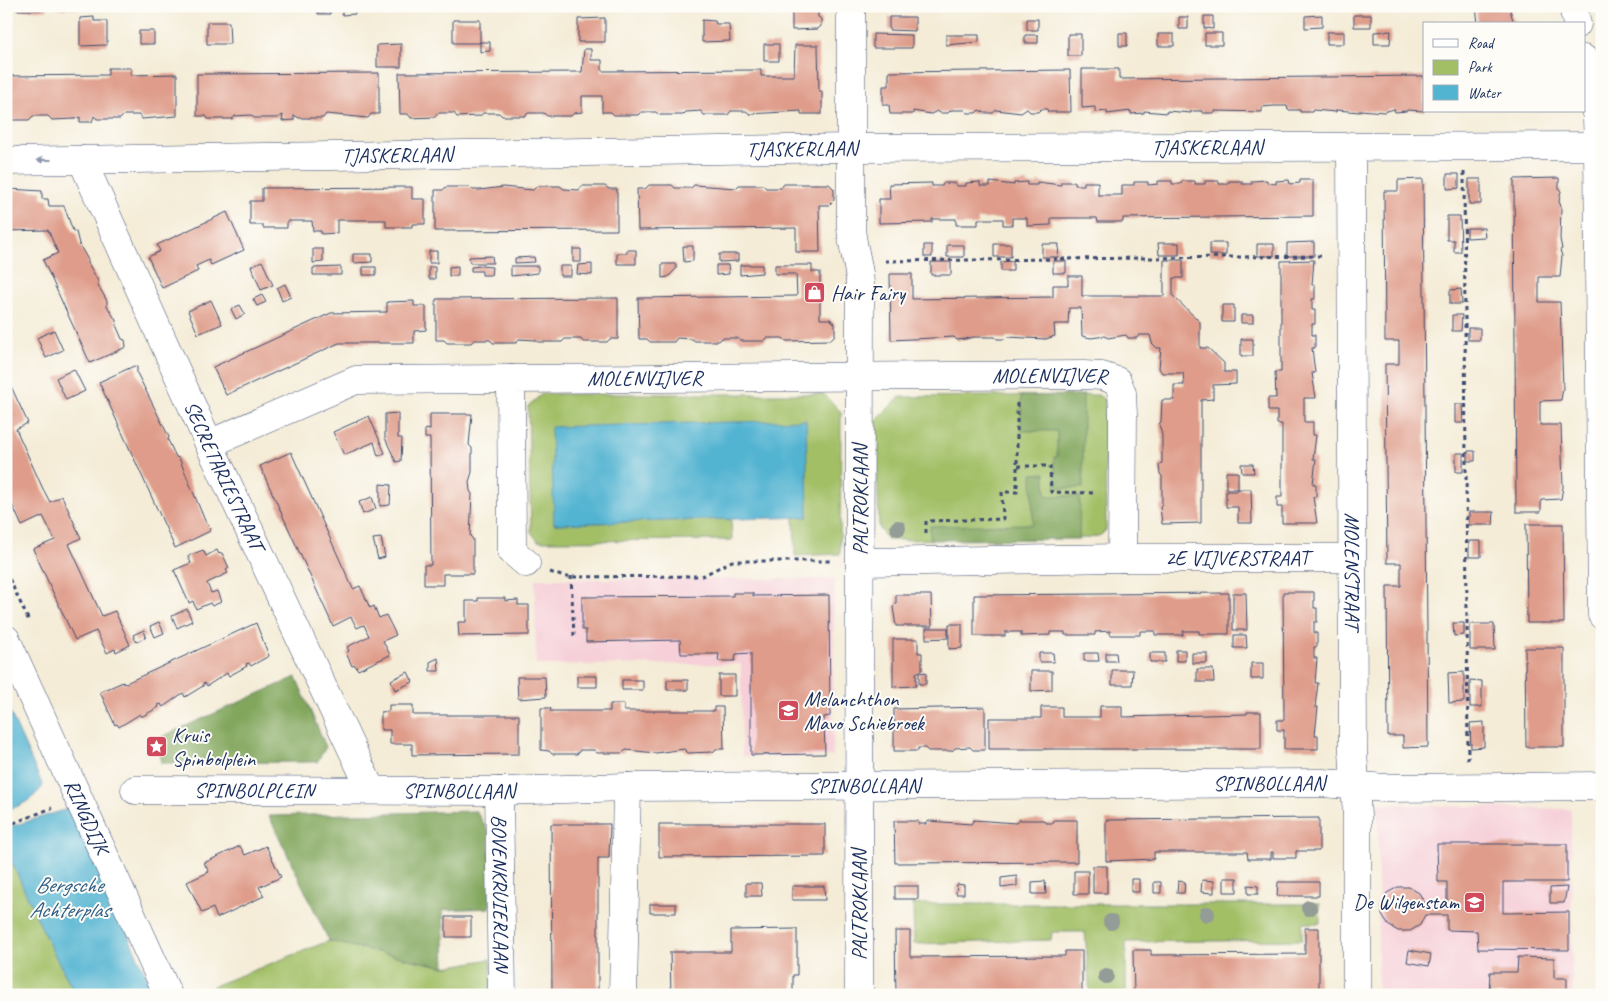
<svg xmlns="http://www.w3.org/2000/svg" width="1608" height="1001" font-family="Caveat,sans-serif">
	<rect width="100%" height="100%" fill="#fdfcf7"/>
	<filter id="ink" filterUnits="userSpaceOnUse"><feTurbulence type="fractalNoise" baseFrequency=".02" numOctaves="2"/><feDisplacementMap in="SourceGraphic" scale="10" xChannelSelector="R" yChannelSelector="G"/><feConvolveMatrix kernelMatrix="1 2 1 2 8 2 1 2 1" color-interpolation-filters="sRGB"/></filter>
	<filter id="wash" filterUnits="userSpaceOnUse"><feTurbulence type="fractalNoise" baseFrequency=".0096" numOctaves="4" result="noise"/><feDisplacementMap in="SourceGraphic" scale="20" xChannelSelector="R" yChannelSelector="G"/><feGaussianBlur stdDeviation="1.12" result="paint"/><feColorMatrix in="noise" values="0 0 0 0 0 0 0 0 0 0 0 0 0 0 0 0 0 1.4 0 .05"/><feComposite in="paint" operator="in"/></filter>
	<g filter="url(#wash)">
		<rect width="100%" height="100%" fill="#f4ecd7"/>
		<path fill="#f6cfd8" d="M535,579H834L833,756H742L741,664L536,665Z
			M1378,804L1571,809L1572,995H1378Z"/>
		<path fill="#a2bf66" stroke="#5e7762" d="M542,394H824L841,412L840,554L795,556L794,517L808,516L805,420L554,524L731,519L732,540L538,541L531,532L528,406Z
			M1098,395L1105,400L1106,530L1101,535L1090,538L887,540L879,527L876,420L900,397Z
			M6,849L49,944L76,995H6Z
			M913,904H1320V923H1302V940L1126,942V995H1090L1085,932H1052L1051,940L914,944Z
			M329,941L445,967L491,959L492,995H219L213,986Z"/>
		<path fill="#81a65b" stroke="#4e6a5c" d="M1083,395V488H1056L1054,457H1057V431H1021V396Z
			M1045,473L1046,496H1080L1079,539L930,540V526L1033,524L1032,474Z
			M296,677L326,747L317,762L161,763L159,738Z
			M476,811L489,832L490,908L443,910L445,967L329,941L269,816Z"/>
		<path fill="#52b4d1" stroke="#367298" d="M806,420L808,517L554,524L551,427Z
			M6,703L43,786C35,797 21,808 6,809Z
			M71,808L155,995H76L49,944L6,849V828Z"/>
		<g id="blocks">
			<path fill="#df9c8a" d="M17,6H47V10H17Z
				M56,6H82V9H56Z
				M141,6H206V8L141,9Z
				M318,6H330V14H318Z
				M342,6H355V14L342,15Z
				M792,6H818V17L821,19V26L818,29L792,30Z
				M1476,6H1509L1514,24H1478Z
				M1322,15V27L1305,28V16Z
				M1354,15H1371V27H1354Z
				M1204,16H1213V29L1204,28Z
				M94,17V21H107V45L80,46V18Z
				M889,17H915V31L889,30Z
				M1179,17H1188V29H1179Z
				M605,18V42H578V19Z
				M1027,19H1038V30H1027Z
				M453,20H480V43H453Z
				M702,20L715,21L716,24H729L730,41L702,42Z
				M207,22H229L230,44H207Z
				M139,31H154V44H139Z
				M1391,31L1390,44H1374V32Z
				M1327,32H1344V44H1327Z
				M1119,33H1127V46H1119Z
				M1205,33H1222V45H1205Z
				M873,34L912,35V48H873Z
				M1068,34H1081V56H1068Z
				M1158,34H1174V46H1158Z
				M946,35H979V42L946,45Z
				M1025,35H1038V43H1025Z
				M480,42H490V51L480,52Z
				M401,44V67H377V45Z
				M764,44H779V61H764Z
				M795,45H818L819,91H822V114H801V111L750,114L746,111H731L728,115H704L701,111L686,112L683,115H659L656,112H641L638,115H614L611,112H602V96H582V112L574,113L571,116H547L544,113H528L525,116H502L499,113H483L480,116L457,117L454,113H438L435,117L411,118L408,114H400L399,73L582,72L584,49H591V60H602V71L761,70V76H794Z
				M108,68H131V75L177,74V116L142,119L139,115H124L120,119H97L94,116L92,122H80V117L75,119L52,120L48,116H33L29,120H6V76L108,75Z
				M1082,69H1119V79L1424,76V111L1407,110V111L1395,112L1394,109L1384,112L1360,110V112L1336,110V112L1313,110L1312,112H1300V110H1288L1287,106H1274L1262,107V112L1215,111V113H1202V111H1191V113L1167,111V113L1144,111V113L1131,114V111L1107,114V111L1095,112V107L1082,108Z
				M1070,70L1071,112H1048L1047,109H1041L1038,112H1030L1027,109L1021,113L996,110L993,113H985L979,110L976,113H968L965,110H951L948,113H940L937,111L931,114L913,111V114H890L889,105H883V86H889V72Z
				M379,73V114H371L368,118L326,114L323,118H299L294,115V120L282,121L283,115L277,118H254L251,115L235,116L232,119H208L206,116H197V74Z
				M1447,174H1459V188L1447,189Z
				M1559,178V189L1561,191L1559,201L1561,207L1560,239L1562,249L1560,250L1562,256L1560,277H1539V302H1560L1563,388L1561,400L1540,401V425H1561L1563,487L1561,499L1541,500V512H1516L1514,179Z
				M1423,179L1428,747L1403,748V736H1388L1387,586H1401V563H1387L1385,364H1399V341H1385L1384,191H1398V180Z
				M1469,179H1481V204H1469Z
				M1267,180V183L1276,184V181L1289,180L1290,184L1300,183V180H1313V216L1123,218V222H1098L1097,218H1051V225L1027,226V218H1012V225H1003V219H978V225H956V219H932V222L879,223V199H890L889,184L932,183V186H942L943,183H956V186H966V183L980,182V186H990V182L1014,185V183L1027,182V185H1037V182L1061,185V182H1075V185H1084V182H1098V195H1122V185H1134V182H1148V185L1158,184V181H1172V184H1181L1182,181H1195V184H1205V181H1219V184H1229V181H1242V184H1252V181Z
				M784,184H829L834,189V200L829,205H819L820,252H796V228L638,230L637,189H645L649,185H672L675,188H691L694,185L736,188L739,185H763L766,188H781Z
				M537,186H560L564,189L579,190L582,186H605L609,189H617V230L435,231V190H443L446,187H470L473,190H480L503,187L533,190Z
				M412,187V199H425V224H412V227H386V220H337V233L321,234V231H313L312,221H287V228H263V225H250V201H262V188Z
				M8,189L42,191V199H48L49,206H64L73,231L76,232L79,244L88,260V263L98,281V285L107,301V306L117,322L116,325L122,339L125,340L126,347L90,363L43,260L58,253L48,230L6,231V192Z
				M227,212L244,250L211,265L209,260L196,266L198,271L162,288L148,257L160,251L157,245Z
				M1447,216H1460L1461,252H1454V240H1447Z
				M1467,228H1484L1485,237L1467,238Z
				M1314,242V256H1287V243Z
				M1158,243H1179V255H1159Z
				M1210,243H1226V255H1210Z
				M994,244H1011V257H994Z
				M1042,244H1059L1058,257H1042Z
				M1257,244H1274V256H1257Z
				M924,245H932V257H924Z
				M947,245H964V257H947Z
				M683,246H693V261L684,262Z
				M313,249H323V262L313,263Z
				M573,249H581V262H573Z
				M627,250H636V264H617V253H627Z
				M429,251H437V263H429Z
				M353,254H372V262L353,263Z
				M719,254H738V261L719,262Z
				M492,256L493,263H470L469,257Z
				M534,257L535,262L515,263V258Z
				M1164,260H1183V278H1173V296L1200,322V348H1208L1224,363V372H1236V384L1213,385V399L1201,400V523L1162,524L1160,506L1162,504V476L1160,474L1159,465L1162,463V435L1159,424L1161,422L1162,400H1174V385H1184L1183,373H1162L1159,368L1161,348H1157L1152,343L1150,335H1139L1137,338H1128L1126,335L1108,338L1105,336L1091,338L1082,336L1081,308H1069L1068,324H1054L1055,336L1046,339L1007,337L1005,339H997L995,337H973L965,339L957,340L954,337L891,340L890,274H912V299L1053,297V285H1068V276H1082V296H1164Z
				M1314,260L1312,285H1315V299H1312V310H1315V324H1312V335H1315V348H1312L1315,373H1312L1316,398H1304V422H1313V435H1316L1313,459H1316L1313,484H1316V497H1313L1317,523H1282V507H1277V497H1282V424H1277V411H1268V398H1276L1275,372H1281V261Z
				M262,261L273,285L261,290L251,266Z
				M1013,261V271H1001V262Z
				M1053,261H1066V273H1053Z
				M931,262H951V275H931Z
				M592,264V275L577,274L578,265Z
				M662,264H676V269L668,277L662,278Z
				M716,265H728L729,274L716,275Z
				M740,265H762V273L740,275Z
				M775,265H812V272H820V319H830L835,324V335L830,340L786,341L783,338H767L764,341H741L737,338H722L719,341H695L692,339L677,338L674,342H650L647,339H639L638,298L797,296L796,274H775Z
				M458,266V276H449V267Z
				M481,266L492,267L491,275H482V271H471V267Z
				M511,266H538V273L511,276Z
				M560,266H571V276H560Z
				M341,267V275H313V268Z
				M363,267H376V275H363Z
				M429,267H435V279H429Z
				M285,284L291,297L282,301L277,288Z
				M1461,289L1462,304H1450V290Z
				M262,295L266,302L257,306L253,299Z
				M618,298V339H610L607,342H583L581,339H565L562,342H538L535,340L519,339L516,343H493L490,340H474L471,343H447L444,340H436V299Z
				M211,300L222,324L198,334L188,311Z
				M414,301V306H426V330L414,331V343H339L226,395L213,367L331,313L387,312V302Z
				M240,305L245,314L236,319L231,309Z
				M1222,305H1234V322H1222Z
				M1241,315H1253V323H1241Z
				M1452,315H1462L1461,331H1452Z
				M1468,328H1480V340H1468Z
				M54,330L63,350L46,358L37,338Z
				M1241,339H1253V356H1241Z
				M134,366L137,367V373L169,437L168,440L176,457L179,458L206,523L211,528L210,531L175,548L99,382Z
				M74,369L85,391L66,400L56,378Z
				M9,382L28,423L16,429L43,489L50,502L62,496L81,538L69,544L102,616L115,611L130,645L116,652L115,649L107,653L96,631L75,640L33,549L55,540L43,516L22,526L6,491V383Z
				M1455,404H1462L1463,423H1455Z
				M398,413V438H402L401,461L396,462L385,438V414Z
				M430,414H472L469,445L472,448V472L469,482L470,491L472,494L470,536L473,539V574H443V585H424V565H431L430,438H425V429L430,430Z
				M369,416L385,453L378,456L374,442L344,455L333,432Z
				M1468,451H1475V461H1468Z
				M291,452L353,589L360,586L370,608L374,606L379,618L386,615L396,635L383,641L390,655L358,670L355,665L352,666L346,653L349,651L347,647L369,636L364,625L357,628L351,617L333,626L260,466Z
				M1456,453H1463V472H1456Z
				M1241,464H1253L1254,473H1242Z
				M1226,472H1238V489H1226Z
				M380,484L391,485L390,505L380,506Z
				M1238,489H1251L1252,523H1238V507H1226V491H1238Z
				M372,497L376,509L363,514L359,502Z
				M1469,512H1494L1493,525H1469Z
				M1526,524H1563L1564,623H1527Z
				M381,538L385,557L378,559L373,539Z
				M1469,541H1481V557H1469Z
				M203,550L206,556L217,550L219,554L222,553L229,568L226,570L228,573L207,583L211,593L217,591L221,602L212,606L210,603L196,609L193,601L189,603L174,570L191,563L188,556Z
				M1283,592H1314V608H1317V622H1314V633H1317V647H1314V658H1317L1315,683H1318L1315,707H1318L1315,735H1318V749H1284V730H1277V720H1284Z
				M733,593H753V596L829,595L830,716L824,717L825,754L751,755V653L736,654L735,661H718L719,654H681L680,640L586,642V630H582V597L733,596Z
				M1229,593V634H1199V631H1183V635H1155V631H1140V635H1110V631L1095,632V635H1065V632H1050V635L1021,636V632H1005V636H974V595Z
				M1233,593H1246L1247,630H1233Z
				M896,595H931L932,626H896L893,607L896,604Z
				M478,598H505V601L518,600V605H529V635L459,636L458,622H466V601H478Z
				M187,609L192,621L177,628L172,616Z
				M159,622L164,633L155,637L150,626Z
				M256,623L269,656L251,666L249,663L246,664L247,666L229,676L227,673L224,675L207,686L205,683L203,684V686L185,697L183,693L180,695L163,707L161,704L158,705L159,707L141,717L140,714L119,727L117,724L115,725L100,692L123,682L124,684Z
				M1453,623H1464V635L1454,636Z
				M949,624H962V648L949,649Z
				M1470,624H1494L1495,650H1470Z
				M926,628H948V638L926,639Z
				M144,630L146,637L136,642L133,635Z
				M1234,635H1246L1247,648H1234Z
				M893,639H918V653H922V670L916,673V686L893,687Z
				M1525,648H1564V747H1526Z
				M1176,650H1185V661H1176Z
				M1039,653H1053L1054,662H1039Z
				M1084,653H1098L1099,661H1084Z
				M1106,653H1116L1117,661H1106Z
				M1150,653H1165V662H1150Z
				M1192,653H1207V663H1192Z
				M438,658L439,671H430V662Z
				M1251,663H1263V679H1251Z
				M1197,669H1213L1214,682H1197Z
				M1112,670H1133L1132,685H1112Z
				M1031,671H1052V690L1031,691Z
				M408,672L413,682L395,690L391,680Z
				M926,672V684H919V673Z
				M1464,672V702L1449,703L1448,673Z
				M719,675H735V696H719Z
				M577,676H597V687H577Z
				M517,677H545L546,697L518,699Z
				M622,680H643V690H622Z
				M667,680H688V690H667Z
				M1470,680L1482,681V707H1470Z
				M610,704H624V711H714V707H723L724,749H716L713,752L688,753L684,749L656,753L626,750L622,753H597L594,750H580L577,754H552L549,751L541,750V708H551L550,711H610Z
				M389,705H413V715H519V754L412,755V744H390V730H381V712L389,711Z
				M1100,706H1122V717L1247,714V712H1261V749H989V718H1041V707H1062V717H1100Z
				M985,707V750H973L970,747L955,748L952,751H928L925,748H918V751H894V709Z
				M1484,722V747L1471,748L1470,723Z
				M1319,818V851H1296V858H1273V852H1271V859H1248L1247,852H1154V859L1106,861V820Z
				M974,820L1016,823L1019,820H1043L1046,823H1053L1054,820H1077V862L895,863L894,821H918V824H925L929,821L971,824Z
				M551,824H610L609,858H598V995H552Z
				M659,824H825V856L659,857Z
				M1437,844H1567V882H1503V913L1569,912V950L1478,949L1477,931L1447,930V915H1425L1420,925L1410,931H1398L1388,925L1382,915V903L1387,893L1398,887H1409L1419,893L1425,903H1447V882H1438Z
				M240,846L245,855L266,846L281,877L259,887L264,896L217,918L213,908L202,913L187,882L209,872L204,863Z
				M1093,866H1107V893H1093Z
				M1074,871H1088V894H1074Z
				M1017,876V886L1001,888V878Z
				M1224,878H1237V892H1224Z
				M1131,879H1139V892H1131Z
				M1202,880L1214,881V893L1201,892Z
				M1045,881L1046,894H1032V882Z
				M1178,881L1185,882L1184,893H1177Z
				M1154,882H1161V893H1154Z
				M1278,882H1319V896H1277Z
				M746,883H761L762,896H746Z
				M957,884L964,885V894H956Z
				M1248,885L1258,886V894H1248Z
				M792,886H824L825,900H792Z
				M895,886H918V899H895Z
				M1567,887L1564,903H1550V888Z
				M650,904H676V913H650Z
				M446,917H471V937H446Z
				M1305,928H1319V995H1134L1133,950H1151V955L1305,954Z
				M797,929V975H793V995H671L670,952H731V930Z
				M895,931H910V957L1065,956V951H1082V995H896Z
				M1409,950L1431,954L1429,966L1407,962Z
				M1518,957L1554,958V978H1567V995H1489L1490,972H1517Z"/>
		</g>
	</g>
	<g filter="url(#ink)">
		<use href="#blocks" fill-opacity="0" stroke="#3c4b70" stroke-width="1"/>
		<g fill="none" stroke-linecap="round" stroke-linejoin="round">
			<defs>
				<g id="minor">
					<path d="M851,6V227C852,247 859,263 860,283L859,995"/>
					<path d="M1573,6L1577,24"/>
					<path d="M1584,59L1597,118L1598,146L1602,615"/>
					<path id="s1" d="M1351,146L1353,751L1357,816V995"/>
					<path id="s2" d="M82,160L209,444L371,790"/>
					<path id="s3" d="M6,161L850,148L1598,146"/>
					<path d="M209,444L356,380L511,379"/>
					<path id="s4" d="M1122,558H1352"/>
					<path id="s5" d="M526,563L512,551L511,379L1084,375L1102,376L1117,381L1122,393L1123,415L1122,558L860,562"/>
					<path id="s6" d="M6,639L168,995"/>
					<path id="s7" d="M135,790L499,791L627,787L1323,783L1385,788L1602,786"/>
					<path id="s8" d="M499,791L502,995"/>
					<path d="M623,995L627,787"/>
				</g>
			</defs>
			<use href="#minor" stroke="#3c4b70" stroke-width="29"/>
			<path stroke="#3c4b70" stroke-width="3" stroke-dasharray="4 4" stroke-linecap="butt" d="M1464,172L1468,761
				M885,261L1323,256
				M1018,466H1050L1051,492L1097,493
				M926,533V521L1003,519L1002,492H1017V402
				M6,572L29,621
				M550,572L564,577L702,576L732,561H832
				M571,576L574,636
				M6,826L52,808"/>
			<use href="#minor" stroke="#fff" stroke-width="28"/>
		</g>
		<g fill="#939c96">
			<circle cx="898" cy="528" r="8"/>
			<circle cx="1309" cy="908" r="8"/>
			<circle cx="1207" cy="914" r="8"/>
			<circle cx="1111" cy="922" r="8"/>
			<circle cx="1106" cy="976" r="8"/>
		</g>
		<defs><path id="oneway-solid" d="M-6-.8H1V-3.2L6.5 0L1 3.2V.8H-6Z" transform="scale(1.25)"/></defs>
		<use fill="#8d97ae" href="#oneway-solid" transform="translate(44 160) rotate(180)"/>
	</g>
	<defs>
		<symbol id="shop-square" viewBox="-11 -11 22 22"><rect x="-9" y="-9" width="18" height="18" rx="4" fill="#d1495b" stroke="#fdfcf7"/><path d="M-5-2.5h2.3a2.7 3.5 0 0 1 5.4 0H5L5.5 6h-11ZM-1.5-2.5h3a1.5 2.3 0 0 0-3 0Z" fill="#fff"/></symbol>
		<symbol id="school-square" viewBox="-11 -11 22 22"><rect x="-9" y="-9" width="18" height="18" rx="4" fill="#d1495b" stroke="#fdfcf7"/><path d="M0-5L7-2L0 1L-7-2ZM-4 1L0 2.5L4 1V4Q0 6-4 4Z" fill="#fff"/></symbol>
		<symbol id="sight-square" viewBox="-11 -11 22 22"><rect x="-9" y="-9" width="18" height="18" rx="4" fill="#d1495b" stroke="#fdfcf7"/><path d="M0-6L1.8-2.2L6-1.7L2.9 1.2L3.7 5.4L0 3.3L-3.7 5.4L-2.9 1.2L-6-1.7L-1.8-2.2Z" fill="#fff"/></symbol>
	</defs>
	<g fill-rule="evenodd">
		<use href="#shop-square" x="802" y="280" width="25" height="25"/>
		<use href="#school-square" x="776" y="698" width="25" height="25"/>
		<use href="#sight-square" x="144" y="734" width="25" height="25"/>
		<use href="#school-square" x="1462" y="890" width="25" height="25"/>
	</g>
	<g text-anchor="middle" stroke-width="4" stroke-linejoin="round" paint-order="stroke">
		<g font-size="21" fill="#1b2f5e" stroke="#fdfcf7">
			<text dy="7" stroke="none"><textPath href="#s3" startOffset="1201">TJASKERLAAN</textPath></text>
			<text dy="7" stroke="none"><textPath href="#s3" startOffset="796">TJASKERLAAN</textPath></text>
			<text dy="7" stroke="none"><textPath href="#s3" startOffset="391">TJASKERLAAN</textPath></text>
			<text dy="7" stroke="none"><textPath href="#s5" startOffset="324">MOLENVIJVER</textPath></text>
			<text dy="7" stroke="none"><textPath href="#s5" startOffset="729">MOLENVIJVER</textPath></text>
			<text dy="7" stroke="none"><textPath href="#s2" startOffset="346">SECRETARIESTRAAT</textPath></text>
			<text transform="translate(860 500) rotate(-90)" y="7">PALTROKLAAN</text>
			<text dy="7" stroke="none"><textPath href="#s4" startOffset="115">2E VIJVERSTRAAT</textPath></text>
			<text dy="7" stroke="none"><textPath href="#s1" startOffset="425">MOLENSTRAAT</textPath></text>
			<text dy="7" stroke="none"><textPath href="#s7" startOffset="1134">SPINBOLLAAN</textPath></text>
			<text dy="7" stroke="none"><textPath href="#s7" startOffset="729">SPINBOLLAAN</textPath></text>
			<text dy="7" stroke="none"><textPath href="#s7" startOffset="119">SPINBOLPLEIN</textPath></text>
			<text dy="7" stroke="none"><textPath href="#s7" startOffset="324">SPINBOLLAAN</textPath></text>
			<text dy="7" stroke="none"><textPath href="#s6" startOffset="195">RINGDIJK</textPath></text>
			<text dy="7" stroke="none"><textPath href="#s8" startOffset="102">BOVENKRUIERLAAN</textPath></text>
			<text transform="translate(859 905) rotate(-90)" y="7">PALTROKLAAN</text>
		</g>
		<g font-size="21" fill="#1b2f5e" stroke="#fdfcf7" text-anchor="start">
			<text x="831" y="300">Hair Fairy</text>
			<text x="804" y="706">Melanchthon<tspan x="804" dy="24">Mavo Schiebroek</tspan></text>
			<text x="172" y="742">Kruis<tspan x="172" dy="24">Spinbolplein</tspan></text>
			<text x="1459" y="909" text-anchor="end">De Wilgenstam</text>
		</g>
		<g font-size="22" font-style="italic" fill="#2e5e86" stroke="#fdfcf7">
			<text x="69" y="892">Bergsche<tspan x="69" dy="25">Achterplas</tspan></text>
		</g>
	</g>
	<rect width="1608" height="1001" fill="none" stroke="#fdfcf7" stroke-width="25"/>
	<rect x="1423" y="22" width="162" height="90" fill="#fdfcf7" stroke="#a3aaba"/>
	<rect x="1433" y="39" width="25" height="8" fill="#ffffff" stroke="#a3aaba"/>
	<text x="1468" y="48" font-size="15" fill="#1b2f5e">Road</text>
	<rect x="1433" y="60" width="25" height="15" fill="#a2bf66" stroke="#a3aaba"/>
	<text x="1468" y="72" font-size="15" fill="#1b2f5e">Park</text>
	<rect x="1433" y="85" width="25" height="15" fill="#52b4d1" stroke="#a3aaba"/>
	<text x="1468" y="98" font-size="15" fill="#1b2f5e">Water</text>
</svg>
